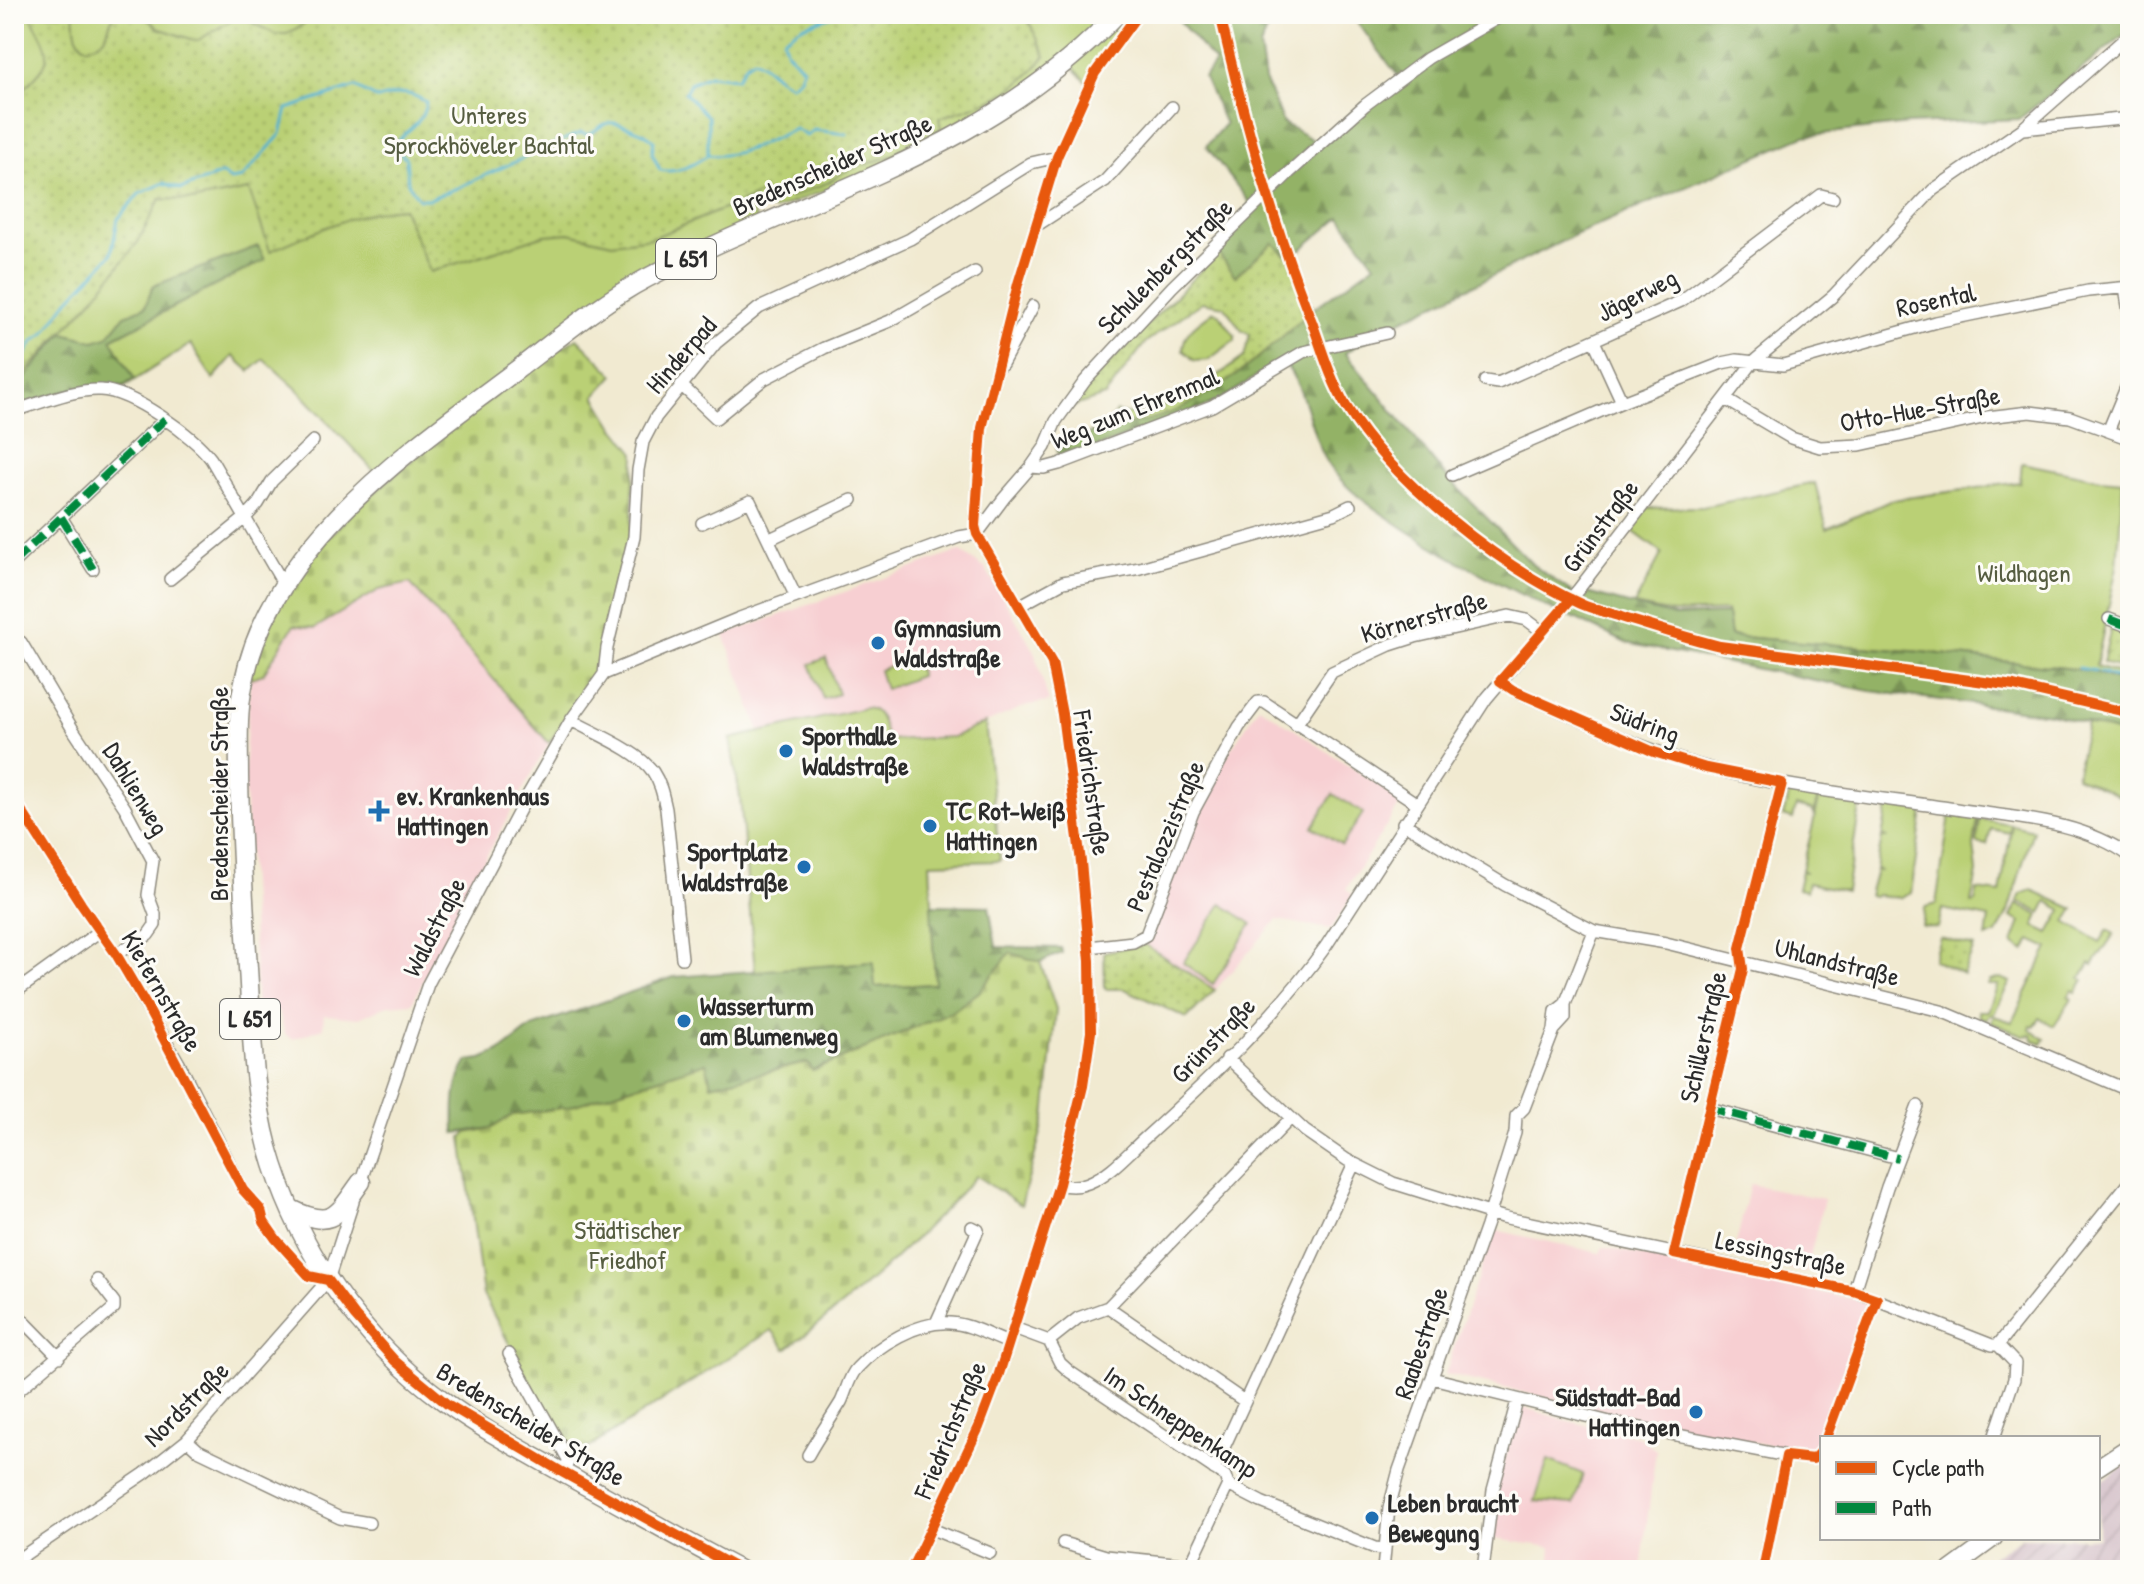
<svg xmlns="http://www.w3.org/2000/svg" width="2144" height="1584" font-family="'Patrick Hand',sans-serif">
	<defs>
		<pattern id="industrial-furrows" width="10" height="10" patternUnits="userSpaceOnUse" patternTransform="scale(2)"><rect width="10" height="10" fill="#d2bdc6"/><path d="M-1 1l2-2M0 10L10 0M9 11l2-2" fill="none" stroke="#b4a3aa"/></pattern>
		<pattern id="forest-firs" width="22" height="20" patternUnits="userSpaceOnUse" patternTransform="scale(2)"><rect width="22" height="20" fill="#93b266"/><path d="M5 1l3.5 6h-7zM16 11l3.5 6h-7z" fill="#789154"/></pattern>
		<pattern id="cemetery-stones" width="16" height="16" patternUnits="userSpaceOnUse" patternTransform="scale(2)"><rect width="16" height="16" fill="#bad074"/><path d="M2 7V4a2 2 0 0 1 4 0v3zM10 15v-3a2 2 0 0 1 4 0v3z" fill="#a0b365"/></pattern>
		<pattern id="park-dots" width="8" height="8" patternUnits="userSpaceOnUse" patternTransform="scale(2)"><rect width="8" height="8" fill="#bad074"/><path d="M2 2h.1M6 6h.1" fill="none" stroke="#a0b365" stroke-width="1.8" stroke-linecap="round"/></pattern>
	</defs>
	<rect width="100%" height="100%" fill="#fdfcf7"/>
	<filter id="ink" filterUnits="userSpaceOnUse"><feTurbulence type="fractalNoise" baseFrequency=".0125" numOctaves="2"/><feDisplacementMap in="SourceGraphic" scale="16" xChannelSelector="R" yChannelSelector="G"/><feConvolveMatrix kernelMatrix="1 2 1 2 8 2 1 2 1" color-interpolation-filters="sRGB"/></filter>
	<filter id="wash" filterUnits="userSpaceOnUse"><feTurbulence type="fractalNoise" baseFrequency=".006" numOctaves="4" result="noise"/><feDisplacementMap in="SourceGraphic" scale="32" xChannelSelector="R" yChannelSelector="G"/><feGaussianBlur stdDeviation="1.8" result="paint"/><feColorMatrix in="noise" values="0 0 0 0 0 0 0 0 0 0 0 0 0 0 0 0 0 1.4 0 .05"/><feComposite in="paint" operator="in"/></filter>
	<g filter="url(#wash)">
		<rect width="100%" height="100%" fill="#f1ead1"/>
		<path fill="#f7cfd2" d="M960,551L986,569L1034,650L1049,702L1028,705L953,737L887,740L879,713L865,708L760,732L724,635Z
			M411,583L549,743L487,855L412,1003L388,1005L359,1018L324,1015L323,1028L293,1039L285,1034L279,1011L266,1013L257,1011L244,774L250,679L263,673L294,625L315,628L379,590Z
			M1259,706L1402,801L1346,889L1353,895L1331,929L1277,920L1215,990L1140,945L1148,937L1196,812L1230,751Z
			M1750,1184L1824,1199L1806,1273L1733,1257Z
			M1500,1231L1600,1253L1603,1247L1867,1302L1814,1454L1640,1420L1445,1374L1493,1233Z
			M1525,1408L1568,1421L1637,1436L1656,1450L1641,1570H1550L1552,1547L1488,1538L1495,1491L1518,1417Z"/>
		<path fill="url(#industrial-furrows)" d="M2130,1462V1570H1972L2021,1538H2098V1483Z"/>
		<path fill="#bad074" stroke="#727e50" stroke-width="2" d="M14,14H1041L1043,18L1050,14H1108L1046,74L899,161L774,210L748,202L757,220L683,253L375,472L298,390L264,359L250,371L233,356L213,379L191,344L116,392L101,387L14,409Z
			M1126,14H1134L1120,31L1088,83L1071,65Z
			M1214,311L1220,315L1235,336V340L1208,360L1195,361L1183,350C1183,330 1199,323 1214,311Z
			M2022,463L2100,479L2123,481L2117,566L2096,666L2130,676V685L2092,671L1923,652L1730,636L1726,611L1673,613L1634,605L1662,553L1630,529L1646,508L1703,507L1815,483L1827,529L1892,500L2020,482Z
			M914,657L920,676L885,689L879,670Z
			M826,658L838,694L823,699L810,664Z
			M865,708C882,709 883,726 887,740L953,737L985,723L1000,861L930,863L936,984L874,987L872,962L755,972L740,797L730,739Z
			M2087,724L2130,736V801L2076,776Z
			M1790,792L1818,796L1814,814L1812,810L1796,806L1793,819L1783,816Z
			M1333,794L1363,813L1342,845L1313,827Z
			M1820,796L1861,801L1846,891L1808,883L1806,891L1798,889L1802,871L1806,872L1802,870Z
			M1888,805L1923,810L1911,893L1901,898L1877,895L1874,897L1869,896L1876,870L1881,871L1876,869L1882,838H1888L1882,837Z
			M1950,815L1978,818L1974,846L1977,872L1971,903L1975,902L1977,890L2000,893L2012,825L2033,830L2008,912L1997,934L1986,938L1989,918L1942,909L1938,928L1922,926L1925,907L1936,904Z
			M1980,819L2011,824L2010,833L1991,829L1987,845L1977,843Z
			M2032,890L2074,909L2066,922L2100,942L2108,930L2114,934L2093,965L2090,963L2081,978L2084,980L2076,992L2073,990L2068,997L2072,999L2054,1026L2040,1018L2034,1027L2031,1026L2030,1030L2045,1039L2042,1044L2033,1040L2032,1035L2023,1036L1991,1022L1994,1016L2012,1022L2048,948L2031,940L2025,951L2013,943L2021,922L2011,917L2017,904L2039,915L2034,926L2049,933L2062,910L2047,901L2041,913L2018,901L2021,894Z
			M1222,904L1252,924L1213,984L1183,963Z
			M2001,978L2010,982L1994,1013L1989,1015L1986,1020L1979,1017L1978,1011H1988L1998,985H1988L1990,981Z
			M1548,1460L1583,1474L1574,1504L1535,1501Z"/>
		<path fill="url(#forest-firs)" stroke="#5f6e48" stroke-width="2" d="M1173,14H1274L1260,47L1265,80L1283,123L1317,142L1398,76L1351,14H2130V30L2019,119L1908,124L1804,136L1577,234L1390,326L1345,353L1444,474L1533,565L1573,593L1558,613C1501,584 1445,557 1393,521C1369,505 1345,489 1329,465C1308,432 1309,392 1282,360L1217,402L1061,461L1057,449L1107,425L1144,421L1245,367L1313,309L1375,264L1340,217L1290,259L1273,243L1235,276L1218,253L1250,203L1206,146L1225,124L1204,77L1215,62Z
			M258,246L265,260L111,339L134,378L121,387C86,380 48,397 14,407V391L63,333L94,341L107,337L125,315L145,307L153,286Z
			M1583,592L1674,616L1727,614L1730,636L1923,652L2092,671L2130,685V736L2051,714L1870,691L1626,643L1566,614Z
			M931,905L989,906L996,947L1061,948L1062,953L1040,962L1010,954L979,992L953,1011L812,1071L807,1063L711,1085L706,1063L569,1107L513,1115L492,1128L455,1133C454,1108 453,1083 468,1061L482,1059L502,1050L532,1027L674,977L873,962L875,987L935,984Z"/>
		<path fill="url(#cemetery-stones)" stroke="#727e50" stroke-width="2" d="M577,338L614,375L595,396L612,424L635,453L631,534L602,665L549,743L410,583L379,590L315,628L294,625L263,674L250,679C270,574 365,498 444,435C487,401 530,368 577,338Z
			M1010,953L1040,962L1056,1009L1045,1118L1021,1205L976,1176C918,1240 855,1298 786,1349L772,1330L571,1459L483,1295L462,1137L467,1133L492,1128L513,1115L569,1107L706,1063L711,1085L807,1063L813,1071L953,1011L979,992Z"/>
		<path fill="url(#park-dots)" stroke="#727e50" stroke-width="2" d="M29,14H74C76,29 73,39 87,47C115,37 102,32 115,14H142L158,28L197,41L232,20L246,19L275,34H287L320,14H1025L1046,56C1011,98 989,101 939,118L941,128L893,155L844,172L827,183L790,198L787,191L776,196L774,193L761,194L652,238L612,243L569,233L545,235L430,272L403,208C355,211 313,233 270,251L249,190L196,200L160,199L138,242L93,299L14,385V100C50,59 59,64 29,14Z
			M1273,243L1290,259L1313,309C1265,353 1209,406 1144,421C1132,424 1119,424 1107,425L1116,412C1152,425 1215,378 1244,357L1250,334L1242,331L1224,306L1202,302L1146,342L1105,396L1074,406L1090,383L1218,253L1235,276Z
			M2112,623L2130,630V671L2103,662Z
			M1940,938L1974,947L1963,974L1933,960Z
			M1144,944L1215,990L1187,1018L1125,989H1105L1104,952Z"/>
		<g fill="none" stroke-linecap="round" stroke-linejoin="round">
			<path stroke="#4fb1ce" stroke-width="3" d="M708,155C737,159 769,140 795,129L807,136L814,130L847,134
				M14,368L20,364L33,342L44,334L66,303L111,255L118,219L139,194L164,183L181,189L222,174L231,180L242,178L281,134L287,109L355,87L378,99C399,93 406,89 426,102C422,129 405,126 394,148L406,158L408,183L419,199H429L457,188L570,137L581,133L589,135C608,120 609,120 631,128C641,132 646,133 654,141L652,153L660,170C679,174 692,165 708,155V117L685,93L690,83L710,75L737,78L745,65L754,59C768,66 776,79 791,85L800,78L803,68L787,52L783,39L803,26L837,14
				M2079,668L2096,671
				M2100,672L2130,682"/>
		</g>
	</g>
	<g filter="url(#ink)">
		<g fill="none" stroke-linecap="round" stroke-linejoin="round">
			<defs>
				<path id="street" d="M2023,129L2130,118
					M1036,226L1105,181L1172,107
					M2125,288L2130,318
					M1594,341L1622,402
					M1002,364L1033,306
					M1485,381L1498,383L1681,301L1821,195L1833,198
					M681,385L716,418L764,379L824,348L890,321L975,272
					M1725,399L1791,438L1820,447L1860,445L1987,417L2030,412L2070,417L2130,439
					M14,411C41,403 72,389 100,390C131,391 193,435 211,459L284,585
					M2109,429L2130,378
					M1031,467L1044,468L1059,464L1212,406L1303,352L1387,333
					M1452,475L1622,402L1722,363L1737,360L1783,365L1936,322L2088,291L2130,287
					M61,517L93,569
					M702,523L750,501L796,597
					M977,534L1004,498L1031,467L1045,447L1056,421L1085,381L1172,287L1289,173L1365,105L1428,58L1505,14
					M770,539L852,500
					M14,562L165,419
					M170,579L245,518L258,504L272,481L313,441
					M1019,606L1063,582L1140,568L1334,514L1350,506
					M2109,619L2130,627
					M21,642L72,728L125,808L153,861L148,895L155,914V925L148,935L116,954
					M604,674L607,648L634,537L638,470L643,442L656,417L716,343L759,308L910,239L1031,163L1057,157
					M1500,681L1513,690C1592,725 1667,762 1752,778C1819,792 1888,799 1956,809C2014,818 2080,820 2130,856
					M571,720C594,733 639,751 653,772C661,784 663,796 666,809L682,958
					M1296,725L1332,672L1390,645L1415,637L1509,616L1527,620L1543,632
					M14,799L81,904L116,954L180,1065L243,1190L261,1210
					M1403,823L1505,885L1594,931L1666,943L1941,1011L2130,1091
					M1089,947L1133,942L1146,935L1193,812L1239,727L1258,702H1264L1416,803
					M14,993L100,931
					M1554,1030L1565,1018V1004L1594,931
					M1227,1058L1305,1131L1347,1160L1393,1183L1502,1217L1854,1291L1992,1345H1998L2015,1363L2014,1379L1994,1438
					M1709,1108L1898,1158
					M1059,1184C1069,1187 1078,1187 1088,1183C1111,1174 1128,1153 1146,1137C1210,1079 1276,1016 1326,946L1486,699L1578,590L1754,361L1833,296L1933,190L2022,129L2130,34
					M359,1186L428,984L525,800L571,720L604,674L737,619L959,537L977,534
					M1674,1254L1743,969L1740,948L1782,783
					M1854,1291L1887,1187L1918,1106
					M1108,1307L1290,1119
					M14,1311L59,1357
					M936,1323L978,1230L972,1227
					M1014,1328L1049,1341L1060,1363L1070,1372L1225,1476L1228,1485L1261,1502L1375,1548L1384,1549
					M1049,1341L1078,1318L1108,1307L1244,1401
					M1998,1345L2130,1181
					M509,1354L569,1461L562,1472
					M1432,1378L1614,1423L1782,1455
					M14,1394L114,1308V1302L97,1280
					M1826,1438L1877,1299
					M187,1440L198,1450L340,1518L369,1523
					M808,1455C818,1437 830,1420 841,1402C846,1392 849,1376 857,1368C878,1345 918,1321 950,1323C971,1324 989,1336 1009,1343
					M1786,1456L1813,1459L1822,1450
					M1214,1469L1354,1164
					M932,1529L990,1553
					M1063,1543L1106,1556L1193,1565V1559L1228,1485
					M14,1562L144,1474L187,1440L328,1280L353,1202
					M1193,1565L1230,1570
					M911,1570L979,1427L998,1377L1059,1184L1083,1086L1091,1032L1090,961L1081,862L1062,714L1052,663L977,534L975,526L982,428L1018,284L1040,212L1057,157L1095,73L1132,22
					M1383,1570L1389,1508L1399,1470L1486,1226L1515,1133L1516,1116L1524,1108L1554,1030L1556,1011L1565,1004
					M1483,1570L1493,1490L1517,1401"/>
				<path id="secondary" d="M2098,1467L2130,1446
					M1950,1570L1994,1538"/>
				<path id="primary" d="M291,1209C333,1230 337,1215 361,1182
					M740,1570C686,1542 634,1512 581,1483C536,1457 487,1433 445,1402C361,1341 296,1248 268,1147C252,1088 252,1028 248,968C244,904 240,840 239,776C239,746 237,715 243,686C269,544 411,449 518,369C560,337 601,302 647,278C812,192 984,155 1117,14"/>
			</defs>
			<use href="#street" stroke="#8e8a7e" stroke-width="14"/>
			<use href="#secondary" stroke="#8e8a7e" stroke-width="19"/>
			<use href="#primary" stroke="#8e8a7e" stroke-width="21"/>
			<use href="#street" stroke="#fff" stroke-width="11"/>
			<use href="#secondary" stroke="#fff" stroke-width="16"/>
			<use href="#primary" stroke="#fff" stroke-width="18"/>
			<path stroke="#00873e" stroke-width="8" stroke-dasharray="16 8" stroke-linecap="butt" d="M61,517L93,569
				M14,562L165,419
				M2109,619L2130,627
				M1709,1108L1898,1158"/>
			<defs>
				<path id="cycleway" d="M1220,14C1244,120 1272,222 1312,322C1322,350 1331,381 1346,406C1391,481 1502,568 1581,604C1594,610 1608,612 1621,617C1654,627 1687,638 1720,646L2014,686L2130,713
					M1571,599L1500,681L1513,690L1654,752L1706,768L1782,783L1740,948L1743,969L1674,1254L1854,1291L1877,1299L1826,1438
					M14,799L81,904L116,954L146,1005L243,1190L261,1210L264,1222L276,1239L309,1276L328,1280L355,1316L395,1361L447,1404L562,1472L740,1570
					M911,1570L979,1427L998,1377L1059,1184L1083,1086L1091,1032L1090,961L1081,862L1062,714L1052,663L977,534L975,526L982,428L1018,284L1057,157L1095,73L1138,14
					M1763,1570L1786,1456L1813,1459L1822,1450"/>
			</defs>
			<use href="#cycleway" stroke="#fdfcf7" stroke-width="15"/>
			<use href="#cycleway" stroke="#e8590c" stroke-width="10"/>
		</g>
	</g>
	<g fill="#1f6fb2" stroke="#fdfcf7" stroke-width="3">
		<circle cx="878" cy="643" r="8"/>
		<circle cx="786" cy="751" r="8"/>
		<path d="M375 799h8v8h8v8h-8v8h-8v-8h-8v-8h8z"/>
		<circle cx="930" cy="826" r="8"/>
		<circle cx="804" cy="867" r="8"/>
		<circle cx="684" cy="1021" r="8"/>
		<circle cx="1696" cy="1412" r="8"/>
		<circle cx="1372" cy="1518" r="8"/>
	</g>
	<g text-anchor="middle" stroke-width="6" stroke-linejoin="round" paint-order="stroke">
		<g fill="#fdfcf7" stroke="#6a6a68" stroke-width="2">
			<rect x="656" y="239" width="60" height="40" rx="6"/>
			<rect x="220" y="999" width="60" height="40" rx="6"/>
		</g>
		<g font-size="24" font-weight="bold" fill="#2b2b2b">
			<text x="686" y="267">L 651</text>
			<text x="250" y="1027">L 651</text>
		</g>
		<g font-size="26" fill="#565d41" stroke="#fdfcf7">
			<text x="489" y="124">Unteres<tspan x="489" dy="30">Sprockhöveler Bachtal</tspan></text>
			<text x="2024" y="582">Wildhagen</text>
			<text x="628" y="1239">Städtischer<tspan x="628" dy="30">Friedhof</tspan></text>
		</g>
		<g font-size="26" fill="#2b2b2b" stroke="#fdfcf7">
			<text transform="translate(832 165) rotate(-24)" y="9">Bredenscheider Straße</text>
			<text transform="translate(1165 266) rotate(-45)" y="9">Schulenbergstraße</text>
			<text transform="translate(1637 295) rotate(-27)" y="9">Jägerweg</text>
			<text transform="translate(1936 300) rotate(-12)" y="9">Rosental</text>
			<text transform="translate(681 355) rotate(-49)" y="9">Hinderpad</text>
			<text transform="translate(1135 408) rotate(-22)" y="9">Weg zum Ehrenmal</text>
			<text transform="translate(1920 409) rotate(-10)" y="9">Otto-Hue-Straße</text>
			<text transform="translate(1600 526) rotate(-53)" y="9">Grünstraße</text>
			<text transform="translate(1424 617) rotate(-16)" y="9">Körnerstraße</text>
			<text transform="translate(1645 723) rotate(21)" y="9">Südring</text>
			<text transform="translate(1092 783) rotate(82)" y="9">Friedrichstraße</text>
			<text transform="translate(136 789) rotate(59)" y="9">Dahlienweg</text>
			<text transform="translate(219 794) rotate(-90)" y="9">Bredenscheider Straße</text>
			<text transform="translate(1165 836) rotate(-67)" y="9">Pestalozzistraße</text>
			<text transform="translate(434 927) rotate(-63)" y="9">Waldstraße</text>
			<text transform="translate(1837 962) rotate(14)" y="9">Uhlandstraße</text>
			<text transform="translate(162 991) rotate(60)" y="9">Kiefernstraße</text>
			<text transform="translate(1703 1037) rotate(-77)" y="9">Schillerstraße</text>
			<text transform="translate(1213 1040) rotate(-46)" y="9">Grünstraße</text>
			<text transform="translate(1781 1253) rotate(12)" y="9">Lessingstraße</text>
			<text transform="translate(1421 1343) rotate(-71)" y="9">Raabestraße</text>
			<text transform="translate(186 1404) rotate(-45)" y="9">Nordstraße</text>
			<text transform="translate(1181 1422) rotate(34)" y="9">Im Schneppenkamp</text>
			<text transform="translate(531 1424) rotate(31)" y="9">Bredenscheider Straße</text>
			<text transform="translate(950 1430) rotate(-67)" y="9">Friedrichstraße</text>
		</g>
		<g font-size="26" font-weight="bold" fill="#2b2b2b" stroke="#fdfcf7" text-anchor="start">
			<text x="894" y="637">Gymnasium<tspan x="894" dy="30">Waldstraße</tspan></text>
			<text x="802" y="745">Sporthalle<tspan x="802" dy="30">Waldstraße</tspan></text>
			<text x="397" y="805">ev. Krankenhaus<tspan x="397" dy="30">Hattingen</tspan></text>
			<text x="946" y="820">TC Rot-Weiß<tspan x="946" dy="30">Hattingen</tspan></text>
			<text x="788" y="861" text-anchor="end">Sportplatz<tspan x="788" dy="30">Waldstraße</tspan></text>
			<text x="700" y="1015">Wasserturm<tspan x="700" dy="30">am Blumenweg</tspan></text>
			<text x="1680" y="1406" text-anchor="end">Südstadt-Bad<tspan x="1680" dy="30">Hattingen</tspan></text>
			<text x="1388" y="1512">Leben braucht<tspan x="1388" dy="30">Bewegung</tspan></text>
		</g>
	</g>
	<rect width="2144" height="1584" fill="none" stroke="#fdfcf7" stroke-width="48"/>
	<rect x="1820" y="1436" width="280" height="104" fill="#fdfcf7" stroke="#a9a8a5" stroke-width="2"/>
	<rect x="1836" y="1462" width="40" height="12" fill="#e8590c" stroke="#a9a8a5" stroke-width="2"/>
	<text x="1892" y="1476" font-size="24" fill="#2b2b2b">Cycle path</text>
	<rect x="1836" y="1502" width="40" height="12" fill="#00873e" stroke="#a9a8a5" stroke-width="2"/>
	<text x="1892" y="1516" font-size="24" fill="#2b2b2b">Path</text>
</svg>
